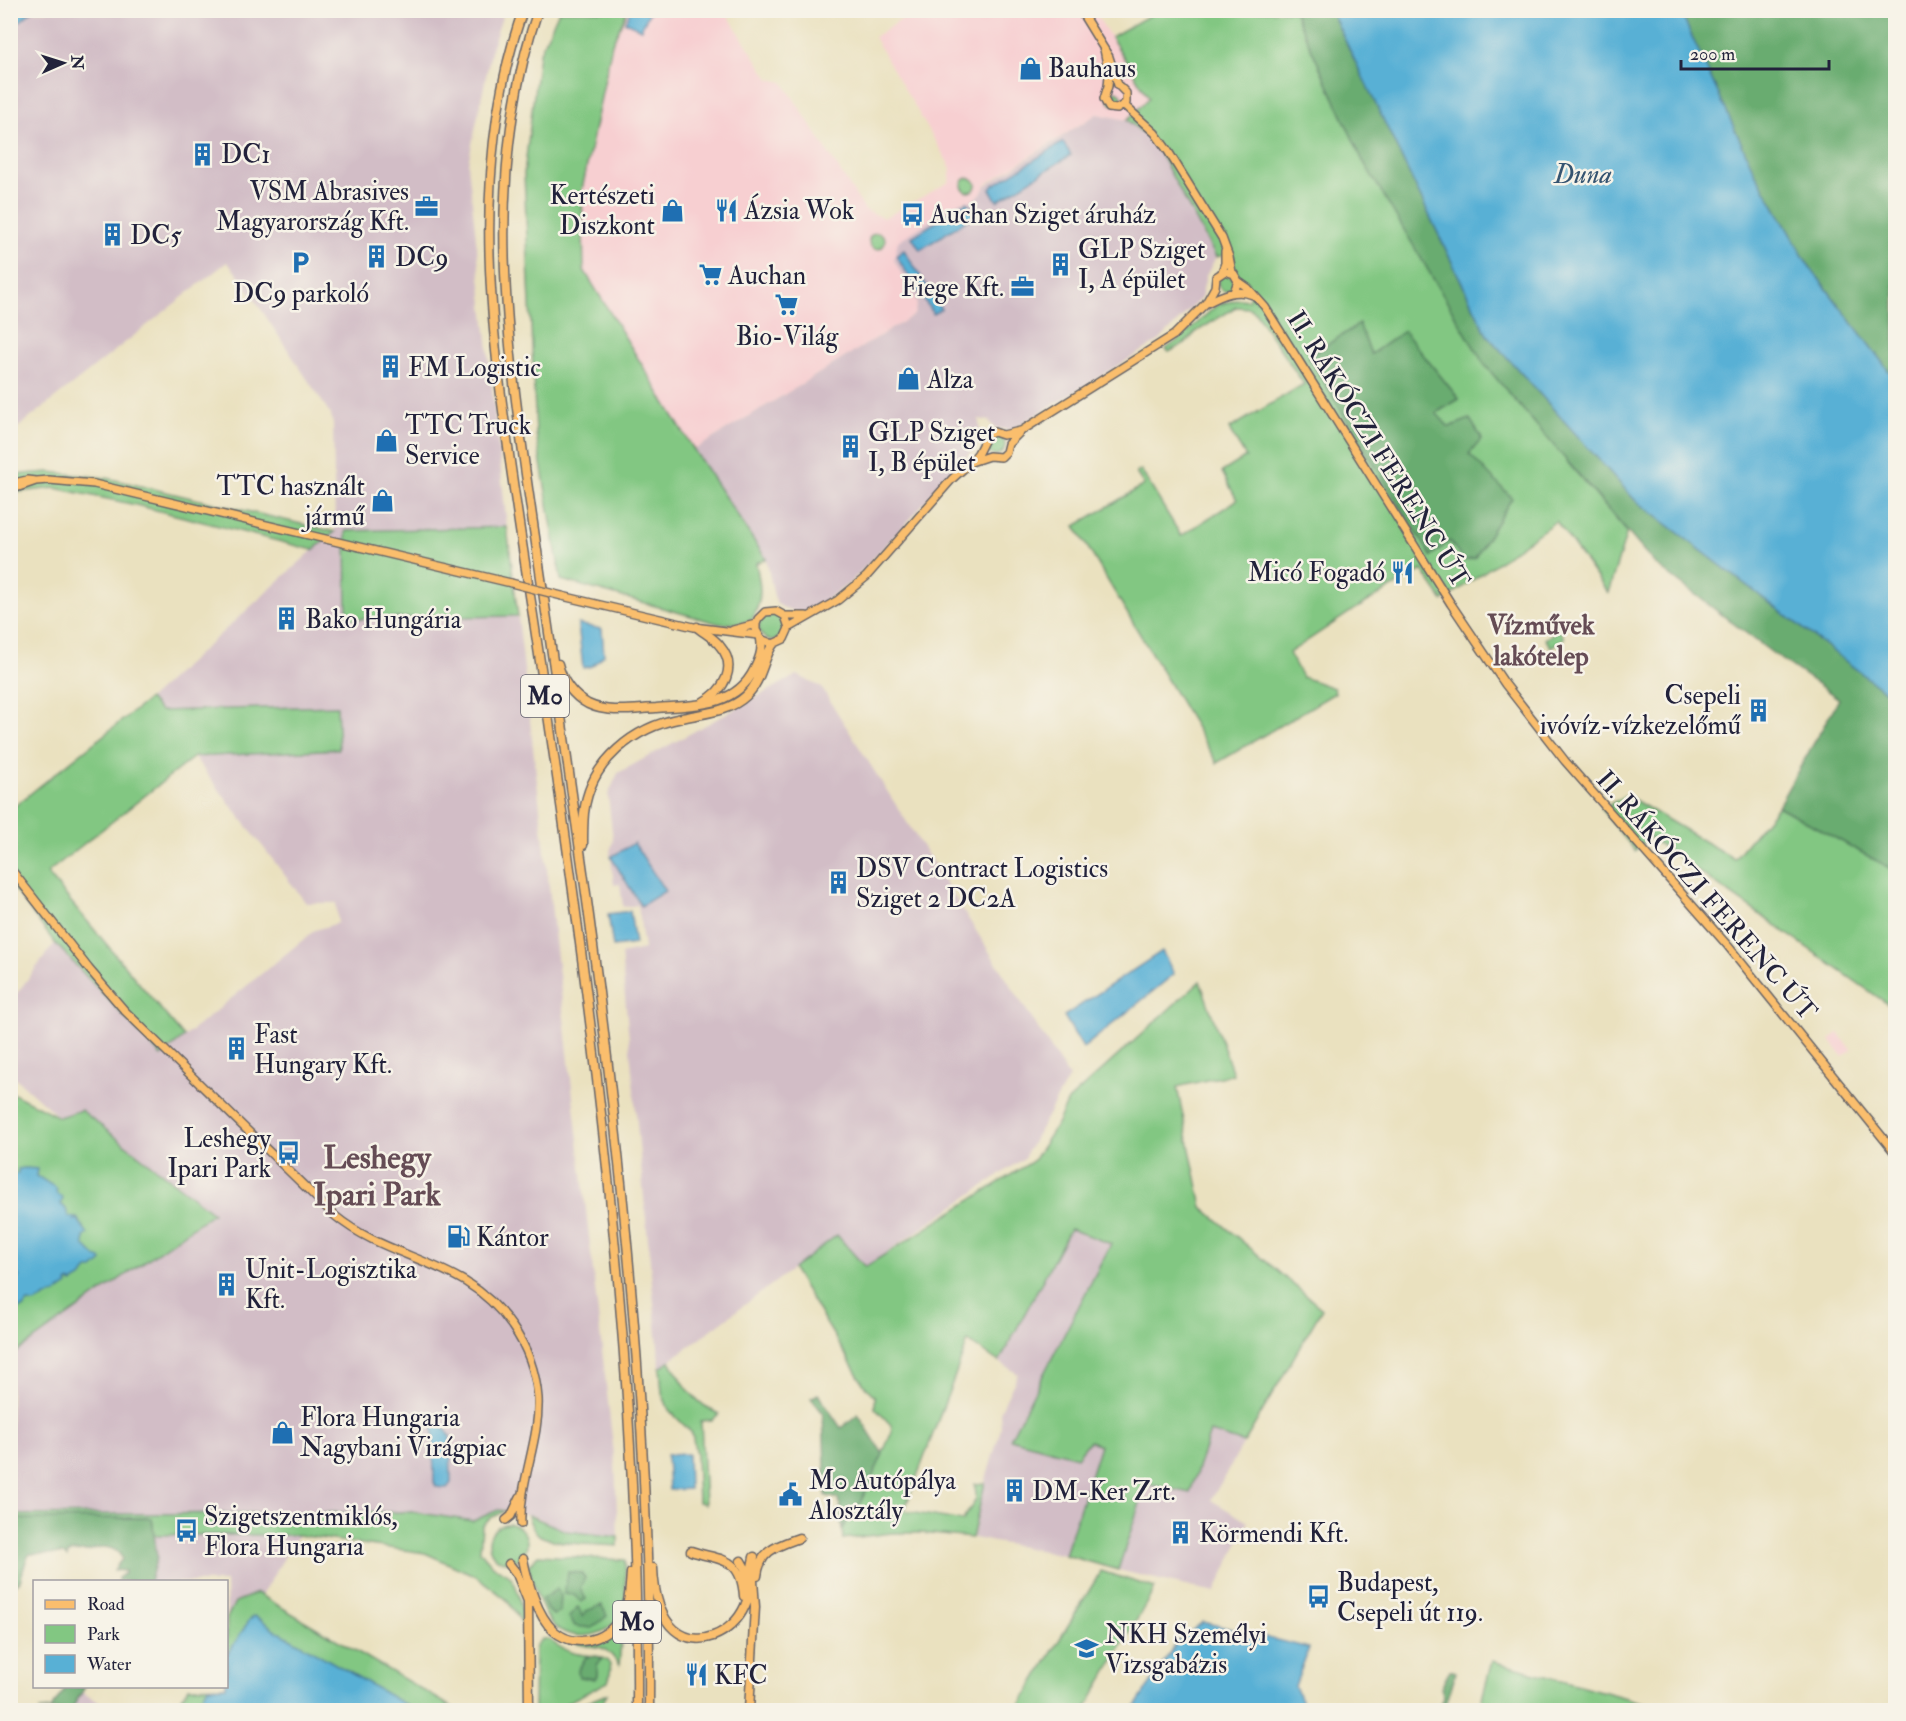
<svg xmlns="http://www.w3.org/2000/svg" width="1906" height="1721" font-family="'IM FELL Double Pica',serif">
	<rect width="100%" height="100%" fill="#f7f3e8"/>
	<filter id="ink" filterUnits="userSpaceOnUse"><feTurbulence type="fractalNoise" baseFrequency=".0167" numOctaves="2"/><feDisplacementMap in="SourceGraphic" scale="12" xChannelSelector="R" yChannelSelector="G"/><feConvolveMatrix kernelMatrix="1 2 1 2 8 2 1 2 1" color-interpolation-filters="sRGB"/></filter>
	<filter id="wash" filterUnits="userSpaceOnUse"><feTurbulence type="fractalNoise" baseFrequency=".008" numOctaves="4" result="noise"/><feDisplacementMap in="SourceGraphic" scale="24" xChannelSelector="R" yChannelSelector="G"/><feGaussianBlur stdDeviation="1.35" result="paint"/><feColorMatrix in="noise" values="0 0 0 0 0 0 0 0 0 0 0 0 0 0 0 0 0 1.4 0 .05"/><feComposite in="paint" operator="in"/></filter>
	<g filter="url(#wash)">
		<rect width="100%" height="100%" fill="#eae1bf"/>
		<path fill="#f7cfd1" d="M627,11H725L769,79L783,82L865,210L884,218L949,182L951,168L874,37L915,11H1094L1149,98L1127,120L1097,114L986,184L981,194L971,201L959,202L894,260L917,303L914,315L694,450L584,270L582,190L612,44Z
			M1838,1033L1852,1050L1843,1057L1830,1040Z"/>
		<path fill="#d2bdc6" d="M11,11H504L492,47L468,164L507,527L346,531L347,618L518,616L615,1463L618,1537L566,1531L534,1516L498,1510L473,1521L413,1512L11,1515V1356L62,1319L59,1117L11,1074V1001L55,943L161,1056L315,930L338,923L336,903H306L194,757L339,748L336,706L160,711L149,699L313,550L335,532L333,424L331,415L239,276L227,262L11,433Z
			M1097,114L1127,120L1154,143L1216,257L1206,276L1201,298L1159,341L1011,430L995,428L989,421L979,419L980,441L975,448L941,481L914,515L850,583L817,606L799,613L782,607L777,603L774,596L766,559L694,450L914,315L917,303L894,260L898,241L959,202L971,201L981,194L986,185Z
			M797,675L821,687L1069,1077L1024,1158L865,1267L837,1236L660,1368L621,954L644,949L638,905L623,907L620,884L614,885L610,852L613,840L608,795L618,773Z
			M1070,1229L1111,1243L1010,1438L1090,1441L1100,1445L1065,1555L973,1538L985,1483L1001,1428L1000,1412L1018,1374L999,1362Z
			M1210,1432L1244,1443L1211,1500L1248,1522L1215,1593L1118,1570L1146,1484Z
			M154,1535H298L261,1596L256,1593L235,1602L227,1618L226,1582H150L157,1557Z
			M81,1692L113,1710H71Z"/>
		<path fill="#82c782" stroke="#52745e" stroke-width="1.5" fill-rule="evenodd" d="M559,11H627L612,44L582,190L584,270L694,450L766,559L756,563C761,587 763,598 752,620L741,623L720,624L561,580L536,434L524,174L539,54Z
			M1157,11H1294L1363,161L1568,463L1627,532L1608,593L1556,521L1443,601L1422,570L1352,611L1289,653L1302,677L1334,688L1335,693L1217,763L1075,526L1144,485L1136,473L1141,470L1181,536L1237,500L1222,472L1246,457L1229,429L1304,384L1255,312L1249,308L1236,307L1196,332L1187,342L1169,352L1166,349L1182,337L1217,305L1240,299L1248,300L1252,290C1236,280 1233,272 1231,254L1216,257L1154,143L1127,120L1149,98L1111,37ZM1359,325L1371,354L1404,331L1459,399L1436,413L1469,454L1450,541L1431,556Z
			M1108 98a7 7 0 1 1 14 0a7 7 0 1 1-14 0Z
			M962 185a7 7 0 1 1 14 0a7 7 0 1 1-14 0Z
			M869 241a8 8 0 1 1 16 0a8 8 0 1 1-16 0Z
			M1218 283a8 8 0 1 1 16 0a8 8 0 1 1-16 0Z
			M985 445a10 10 0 1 1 20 0a10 10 0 1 1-20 0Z
			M49,472L107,478L335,532L313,550L136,505L55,488L18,492L11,495V475Z
			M507,527L518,616L347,619L346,531Z
			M759 627a13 13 0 1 1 26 0a13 13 0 1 1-26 0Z
			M1559,629L1564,638L1551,647L1545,639Z
			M149,699L160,711L337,706L339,749L194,757L47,873L184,1037L161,1056L55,943L11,885V809Z
			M1626,795L1734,859L1778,806L1895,871V1009L1649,837L1635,851L1601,809Z
			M1200,981L1233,1074L1177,1087L1202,1207L1322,1309L1244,1443L1210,1432L1190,1493L1146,1484L1118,1570L1065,1555L1100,1445L1090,1441L1077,1457L1010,1439L1111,1244L1070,1229L999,1362L968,1341L904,1511L963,1521C969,1504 981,1505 974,1484L985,1483L972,1538L921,1533H892L843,1539L842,1529L860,1503L892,1432L891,1425L875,1408V1397L864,1385L793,1269L837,1235L865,1267L1033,1161L1057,1124L1068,1101Z
			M10,1092L59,1117L81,1110L213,1213L11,1356Z
			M670,1361C684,1385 693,1402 719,1414L712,1420L701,1421L705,1504L698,1502L696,1455L692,1433L669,1410L662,1393L660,1368Z
			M498,1510L505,1511L490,1518L482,1526L480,1551C486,1559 492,1566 501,1571C506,1573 505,1571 509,1575C520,1587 521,1610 523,1625L507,1600L476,1576L425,1553L298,1535H154L152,1518L11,1519V1515L413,1512L473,1521Z
			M528,1515L566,1531L618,1537V1546C600,1545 553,1544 539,1535C535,1532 528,1520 528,1515Z
			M489 1543a19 19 0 1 1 38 0a19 19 0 1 1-38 0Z
			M538,1555L625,1560C625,1574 627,1594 624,1607C616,1637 570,1646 551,1622C539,1607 534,1584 528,1566Z
			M1101,1571L1155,1588L1085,1710H1017Z
			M257,1593L457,1710H175L188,1687L226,1686L227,1618L235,1602Z
			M623,1622L619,1665C601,1638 598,1652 573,1642C596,1639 607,1641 623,1622Z
			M542,1639H548C556,1645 564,1650 573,1653C593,1658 619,1651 608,1682L570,1701L555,1710H534L535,1650L536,1645Z
			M1492,1661L1670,1710H1479Z
			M607,1694C598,1715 592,1710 571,1709Z"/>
		<path fill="#69ac70" stroke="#466756" stroke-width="1.5" d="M1294,11H1331L1487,335L1634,499L1895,699V871L1778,806L1839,699L1771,652L1655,564L1484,364L1363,161Z
			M1680,11H1895V379L1807,263L1755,173Z
			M1359,324L1371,354L1404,331L1459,399L1436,413L1449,427L1470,419L1482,439L1469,454L1512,498L1475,558L1464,561L1450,541L1431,556L1308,357Z
			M818,1394L841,1428L858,1414L883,1454L860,1503L842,1529L839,1499L826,1496L823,1413L811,1398Z
			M152,1518L157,1557L150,1581H118V1578L125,1573V1571L114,1570L122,1559C120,1551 111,1547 102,1547C98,1547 93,1550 88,1551C80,1552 76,1550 68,1554L67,1557L63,1554H30L27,1558L20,1581L11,1588V1519Z
			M568,1572L582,1573L585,1579L580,1588L586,1599L581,1602L574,1595L564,1594Z
			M557,1589L561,1596L560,1612L553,1615L546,1608L542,1599Z
			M602,1605L607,1616L592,1628L575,1626L569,1617L578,1607L583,1617L586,1611Z
			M595,1656L601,1657V1660L597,1665V1675L595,1679L579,1677L578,1670L586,1657Z
			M1450,1670L1456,1672L1445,1708L1441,1707V1704L1444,1697L1441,1688Z
			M66,1687H85L71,1710H39L51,1709Z"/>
		<path fill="#58b0d5" stroke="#3d6988" stroke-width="1.5" d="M10,11L11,10L32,11L16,25L11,19Z
			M630,11H650L641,29L625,22Z
			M1331,11H1680L1755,173L1807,263L1895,379V699L1634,499L1487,335Z
			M1063,142L1071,155L997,201L990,189L992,186Z
			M967,202L975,215L920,250L912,237Z
			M904,250L941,309L933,314L896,256Z
			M578,624L602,629L604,655L592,666L583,668Z
			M634,843L665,891L641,906L611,857Z
			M630,911L635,944L613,947L608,914Z
			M1162,951L1174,974L1083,1048L1064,1016Z
			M25,1168L38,1169L37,1176L51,1185H53L57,1189L56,1193L63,1198L61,1204L66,1209L68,1216L75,1218L74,1221L77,1218L88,1234L84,1237V1245L96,1257L101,1259L102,1261L93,1269H88L81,1278L72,1283L70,1281L67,1283L68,1285L53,1295L52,1294L35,1303L28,1302L24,1307L13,1311L11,1315V1280L14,1282L19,1277L11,1261V1176L18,1173V1169Z
			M436,1424L446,1430L450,1436L451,1483L447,1488L436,1487L434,1482L433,1426Z
			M688,1454L689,1489L669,1490L667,1455Z
			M254,1616C263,1620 269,1626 277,1631C323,1656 368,1683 414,1710H195L208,1687L226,1686L227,1655L248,1622Z
			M1203,1622L1309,1648L1295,1686L1305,1710H1133L1177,1642Z"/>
	</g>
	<g filter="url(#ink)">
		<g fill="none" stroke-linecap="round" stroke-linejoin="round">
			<defs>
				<path id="major" d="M1080,10L1109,57L1118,85L1126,93V103L1117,109L1109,108L1104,99L1108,86L1109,75L1104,49
					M1124,105L1155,133L1168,151L1222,238L1229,257L1232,272
					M1222,272L1225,263V251
					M1238,281L1248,288L1265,307L1451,604L1505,684L1565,761L1728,946L1896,1154
					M1207,303C1222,295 1237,288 1253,295
					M971,462L989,456L1001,457L1006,452L1008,444L1021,431L1174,335L1206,303L1215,287L1216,277L1225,271L1234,274L1238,281L1234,292
					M10,484L27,480L36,481
					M10,490L36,481L49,480L94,484L511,583
					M562,596L694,627L758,635
					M785,616L789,628L784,639L773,644L761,639L756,630V624L758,619L765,612L776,611L785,616H806
					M789,628L838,600L866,577L952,479L971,462L978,453L987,435L994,432L1003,435L1020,431
					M733,630L756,624
					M10,868L89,969L125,1011L334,1215C392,1263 466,1258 512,1326C527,1347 536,1373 538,1398C540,1441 519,1481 521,1524
					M506,1520L511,1516L520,1497"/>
				<path id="highway" d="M523,10C464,178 495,359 520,530C537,641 554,751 569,862C608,1143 639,1426 637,1710
					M538,10C480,180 509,357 534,530C551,646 568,763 584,879C622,1155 651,1432 649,1710
					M697,627C704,633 714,638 720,646C738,667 724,691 703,702
					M558,664C562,681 573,696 588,704C609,714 634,709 656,708C693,705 735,708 754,670C759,660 763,651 761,639
					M583,845C583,835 583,824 584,813C590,761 634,727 682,718C704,713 729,712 746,696C762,681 762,661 773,644
					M691,1551C720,1561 741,1555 744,1596
					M523,1559C527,1580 537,1616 554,1631C580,1653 617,1636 627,1605C630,1596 630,1583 631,1573
					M509,1564L517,1574L528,1601L529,1710
					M653,1568C658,1696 781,1623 741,1561
					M757,1576C760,1550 777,1546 799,1538
					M749,1710L755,1607L752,1567L754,1557"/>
			</defs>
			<use href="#major" stroke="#686569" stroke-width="10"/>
			<use href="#highway" stroke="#686569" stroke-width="11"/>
			<use href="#major" stroke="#fabe6d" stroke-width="7"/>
			<use href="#highway" stroke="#fabe6d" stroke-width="8"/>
			<defs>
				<path id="major-bridge" d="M511,583L562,596"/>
			</defs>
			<use href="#major-bridge" stroke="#686569" stroke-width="10" stroke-linecap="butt"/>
			<use href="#major-bridge" stroke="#fabe6d" stroke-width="7"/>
		</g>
	</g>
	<defs>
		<symbol id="shop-bare" viewBox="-9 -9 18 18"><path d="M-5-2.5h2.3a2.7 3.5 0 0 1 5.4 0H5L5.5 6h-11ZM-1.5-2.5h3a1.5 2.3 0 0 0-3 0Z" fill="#1f6fb2" stroke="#f7f3e8" stroke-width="2.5" paint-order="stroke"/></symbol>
		<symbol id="building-bare" viewBox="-9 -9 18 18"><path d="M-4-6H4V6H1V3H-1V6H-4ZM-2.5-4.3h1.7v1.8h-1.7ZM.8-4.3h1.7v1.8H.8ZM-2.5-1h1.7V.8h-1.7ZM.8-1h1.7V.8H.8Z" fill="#1f6fb2" stroke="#f7f3e8" stroke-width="2.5" paint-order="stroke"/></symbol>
		<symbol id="office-bare" viewBox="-9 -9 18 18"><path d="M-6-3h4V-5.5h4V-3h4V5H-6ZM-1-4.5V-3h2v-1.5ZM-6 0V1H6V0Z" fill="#1f6fb2" stroke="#f7f3e8" stroke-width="2.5" paint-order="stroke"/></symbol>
		<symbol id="restaurant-bare" viewBox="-9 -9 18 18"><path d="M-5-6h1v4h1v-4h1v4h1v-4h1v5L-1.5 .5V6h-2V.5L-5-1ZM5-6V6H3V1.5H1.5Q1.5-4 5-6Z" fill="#1f6fb2" stroke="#f7f3e8" stroke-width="2.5" paint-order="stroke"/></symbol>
		<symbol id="bus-bare" viewBox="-9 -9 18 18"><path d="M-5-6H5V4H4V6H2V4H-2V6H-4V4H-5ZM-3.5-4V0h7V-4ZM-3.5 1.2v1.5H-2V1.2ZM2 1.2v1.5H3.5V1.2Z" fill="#1f6fb2" stroke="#f7f3e8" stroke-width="2.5" paint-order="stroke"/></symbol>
		<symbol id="parking-bare" viewBox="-9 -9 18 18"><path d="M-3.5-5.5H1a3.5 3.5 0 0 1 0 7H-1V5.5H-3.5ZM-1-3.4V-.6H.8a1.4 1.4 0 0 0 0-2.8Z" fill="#1f6fb2" stroke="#f7f3e8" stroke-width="2.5" paint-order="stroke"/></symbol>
		<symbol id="supermarket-bare" viewBox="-9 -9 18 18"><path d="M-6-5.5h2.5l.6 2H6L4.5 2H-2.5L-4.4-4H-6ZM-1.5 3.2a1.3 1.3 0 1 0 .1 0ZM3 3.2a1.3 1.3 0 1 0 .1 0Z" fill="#1f6fb2" stroke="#f7f3e8" stroke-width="2.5" paint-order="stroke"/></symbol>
		<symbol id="fuel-bare" viewBox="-9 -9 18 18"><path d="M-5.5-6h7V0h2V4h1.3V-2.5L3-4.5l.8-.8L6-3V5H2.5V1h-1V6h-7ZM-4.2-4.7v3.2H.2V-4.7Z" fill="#1f6fb2" stroke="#f7f3e8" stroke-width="2.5" paint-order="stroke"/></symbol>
		<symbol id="civic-bare" viewBox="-9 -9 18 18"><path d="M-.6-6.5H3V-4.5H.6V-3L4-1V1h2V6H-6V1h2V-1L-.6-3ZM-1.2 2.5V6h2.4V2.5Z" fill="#1f6fb2" stroke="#f7f3e8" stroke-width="2.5" paint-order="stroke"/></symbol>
		<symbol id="school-bare" viewBox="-9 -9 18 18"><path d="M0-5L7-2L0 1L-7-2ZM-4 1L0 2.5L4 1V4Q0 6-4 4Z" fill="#1f6fb2" stroke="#f7f3e8" stroke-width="2.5" paint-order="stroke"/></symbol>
	</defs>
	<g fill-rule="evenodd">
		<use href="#shop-bare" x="1014" y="52" width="33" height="33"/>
		<use href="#building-bare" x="186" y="138" width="33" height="33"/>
		<use href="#office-bare" x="410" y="190" width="33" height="33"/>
		<use href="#shop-bare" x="656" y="194" width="33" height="33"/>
		<use href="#restaurant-bare" x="710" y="194" width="33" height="33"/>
		<use href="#bus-bare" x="896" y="198" width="33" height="33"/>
		<use href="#building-bare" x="96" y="218" width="33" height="33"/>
		<use href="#building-bare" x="360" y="240" width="33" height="33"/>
		<use href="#parking-bare" x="284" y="246" width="33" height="33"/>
		<use href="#building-bare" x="1044" y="248" width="33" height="33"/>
		<use href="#supermarket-bare" x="694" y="258" width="33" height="33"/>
		<use href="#office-bare" x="1006" y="270" width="33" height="33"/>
		<use href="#supermarket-bare" x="770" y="288" width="33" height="33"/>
		<use href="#building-bare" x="374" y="350" width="33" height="33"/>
		<use href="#shop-bare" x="892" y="362" width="33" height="33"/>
		<use href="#shop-bare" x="370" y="424" width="33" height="33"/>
		<use href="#building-bare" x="834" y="430" width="33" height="33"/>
		<use href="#shop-bare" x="366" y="484" width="33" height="33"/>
		<use href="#restaurant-bare" x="1386" y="556" width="33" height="33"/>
		<use href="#building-bare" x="270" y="602" width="33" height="33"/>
		<use href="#building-bare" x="1742" y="694" width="33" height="33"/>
		<use href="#building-bare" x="822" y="866" width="33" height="33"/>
		<use href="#building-bare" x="220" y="1032" width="33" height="33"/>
		<use href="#bus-bare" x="272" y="1136" width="33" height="33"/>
		<use href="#fuel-bare" x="442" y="1220" width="33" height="33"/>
		<use href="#building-bare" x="210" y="1268" width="33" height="33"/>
		<use href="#shop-bare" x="266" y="1416" width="33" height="33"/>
		<use href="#building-bare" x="998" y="1474" width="33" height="33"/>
		<use href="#civic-bare" x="774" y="1478" width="33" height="33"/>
		<use href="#bus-bare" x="170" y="1514" width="33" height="33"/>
		<use href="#building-bare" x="1164" y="1516" width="33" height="33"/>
		<use href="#bus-bare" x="1302" y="1580" width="33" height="33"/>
		<use href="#school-bare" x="1070" y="1632" width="33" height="33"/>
		<use href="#restaurant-bare" x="680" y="1658" width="33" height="33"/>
	</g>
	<g text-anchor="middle" stroke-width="5" stroke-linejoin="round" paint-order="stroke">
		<g fill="#f7f3e8" stroke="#62616f" stroke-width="1.5">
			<rect x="521" y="675" width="48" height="42" rx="4.5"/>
			<rect x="613" y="1601" width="48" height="42" rx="4.5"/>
		</g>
		<g font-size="24" font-weight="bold" fill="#22223b">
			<text x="545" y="704">M0</text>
			<text x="637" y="1630">M0</text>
		</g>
		<g font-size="26" fill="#22223b" stroke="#f7f3e8" text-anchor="start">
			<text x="1048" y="77">Bauhaus</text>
			<text x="221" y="163">DC1</text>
			<text x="409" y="200" text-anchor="end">VSM Abrasives<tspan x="409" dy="30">Magyarország Kft.</tspan></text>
			<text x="655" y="204" text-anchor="end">Kertészeti<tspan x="655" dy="30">Diszkont</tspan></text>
			<text x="744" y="219">Ázsia Wok</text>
			<text x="930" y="223">Auchan Sziget áruház</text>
			<text x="130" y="244">DC5</text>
			<text x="1078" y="258">GLP Sziget<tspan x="1078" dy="30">I, A épület</tspan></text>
			<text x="395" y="266">DC9</text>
			<text x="728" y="284">Auchan</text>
			<text x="1004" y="296" text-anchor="end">Fiege Kft.</text>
			<text x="301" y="302" text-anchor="middle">DC9 parkoló</text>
			<text x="787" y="345" text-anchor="middle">Bio-Világ</text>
			<text x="408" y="376">FM Logistic</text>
			<text x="927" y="388">Alza</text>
			<text x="405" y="434">TTC Truck<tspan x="405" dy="30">Service</tspan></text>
			<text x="868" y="441">GLP Sziget<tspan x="868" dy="30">I, B épület</tspan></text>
			<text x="365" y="495" text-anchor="end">TTC használt<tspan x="365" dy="30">jármű</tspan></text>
			<text x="1385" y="581" text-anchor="end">Micó Fogadó</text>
			<text x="305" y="628">Bako Hungária</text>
			<text x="1741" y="704" text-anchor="end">Csepeli<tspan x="1741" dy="30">ivóvíz-vízkezelőmű</tspan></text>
			<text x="856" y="877">DSV Contract Logistics<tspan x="856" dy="30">Sziget 2 DC2A</tspan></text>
			<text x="254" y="1043">Fast<tspan x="254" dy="30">Hungary Kft.</tspan></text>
			<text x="271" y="1147" text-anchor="end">Leshegy<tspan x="271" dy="30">Ipari Park</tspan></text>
			<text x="476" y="1246">Kántor</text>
			<text x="245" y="1278">Unit-Logisztika<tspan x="245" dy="30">Kft.</tspan></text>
			<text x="300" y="1426">Flora Hungaria<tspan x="300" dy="30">Nagybani Virágpiac</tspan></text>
			<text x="809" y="1489">M0 Autópálya<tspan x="809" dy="30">Alosztály</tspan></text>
			<text x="1032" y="1500">DM-Ker Zrt.</text>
			<text x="204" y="1525">Szigetszentmiklós,<tspan x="204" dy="30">Flora Hungaria</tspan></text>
			<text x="1199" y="1542">Körmendi Kft.</text>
			<text x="1337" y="1591">Budapest,<tspan x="1337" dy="30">Csepeli út 119.</tspan></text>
			<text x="1105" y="1643">NKH Személyi<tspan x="1105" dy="30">Vizsgabázis</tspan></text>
			<text x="714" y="1684">KFC</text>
		</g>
		<g font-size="26" fill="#22223b" stroke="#f7f3e8">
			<text transform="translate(1379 449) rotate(58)" y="9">II. RÁKÓCZI FERENC ÚT</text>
			<text transform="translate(1707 895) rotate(49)" y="9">II. RÁKÓCZI FERENC ÚT</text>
		</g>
		<g font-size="27" font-style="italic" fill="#355471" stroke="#f7f3e8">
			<text x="1583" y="183">Duna</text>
		</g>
		<g font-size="27" font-weight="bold" fill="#654c55" stroke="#f7f3e8">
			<text x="1541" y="634">Vízművek<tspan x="1541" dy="31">lakótelep</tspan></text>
		</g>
		<g font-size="32" font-weight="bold" fill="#654c55" stroke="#f7f3e8">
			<text x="377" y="1168">Leshegy<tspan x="377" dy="37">Ipari Park</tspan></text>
		</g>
	</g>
	<rect width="1906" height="1721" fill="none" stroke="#f7f3e8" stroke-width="36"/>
	<rect x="33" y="1580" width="195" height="108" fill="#f7f3e8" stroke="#a29fa3" stroke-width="1.5"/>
	<rect x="45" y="1600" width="30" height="9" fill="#fabe6d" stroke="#a29fa3" stroke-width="1.5"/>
	<text x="87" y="1610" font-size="18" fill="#22223b">Road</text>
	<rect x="45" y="1625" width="30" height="18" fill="#82c782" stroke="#a29fa3" stroke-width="1.5"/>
	<text x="87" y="1640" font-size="18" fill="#22223b">Park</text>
	<rect x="45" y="1655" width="30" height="18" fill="#58b0d5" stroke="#a29fa3" stroke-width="1.5"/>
	<text x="87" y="1670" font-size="18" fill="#22223b">Water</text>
	<g transform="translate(63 63) rotate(87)" stroke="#f7f3e8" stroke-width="4.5" paint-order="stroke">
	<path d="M0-4.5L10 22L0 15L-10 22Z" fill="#22223b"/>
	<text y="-9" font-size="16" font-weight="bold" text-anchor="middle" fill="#22223b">N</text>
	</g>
	<path d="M1681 60v9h148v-9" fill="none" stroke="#22223b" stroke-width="3"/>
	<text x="1690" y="60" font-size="18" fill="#22223b" stroke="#f7f3e8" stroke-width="4.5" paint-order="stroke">200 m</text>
</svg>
